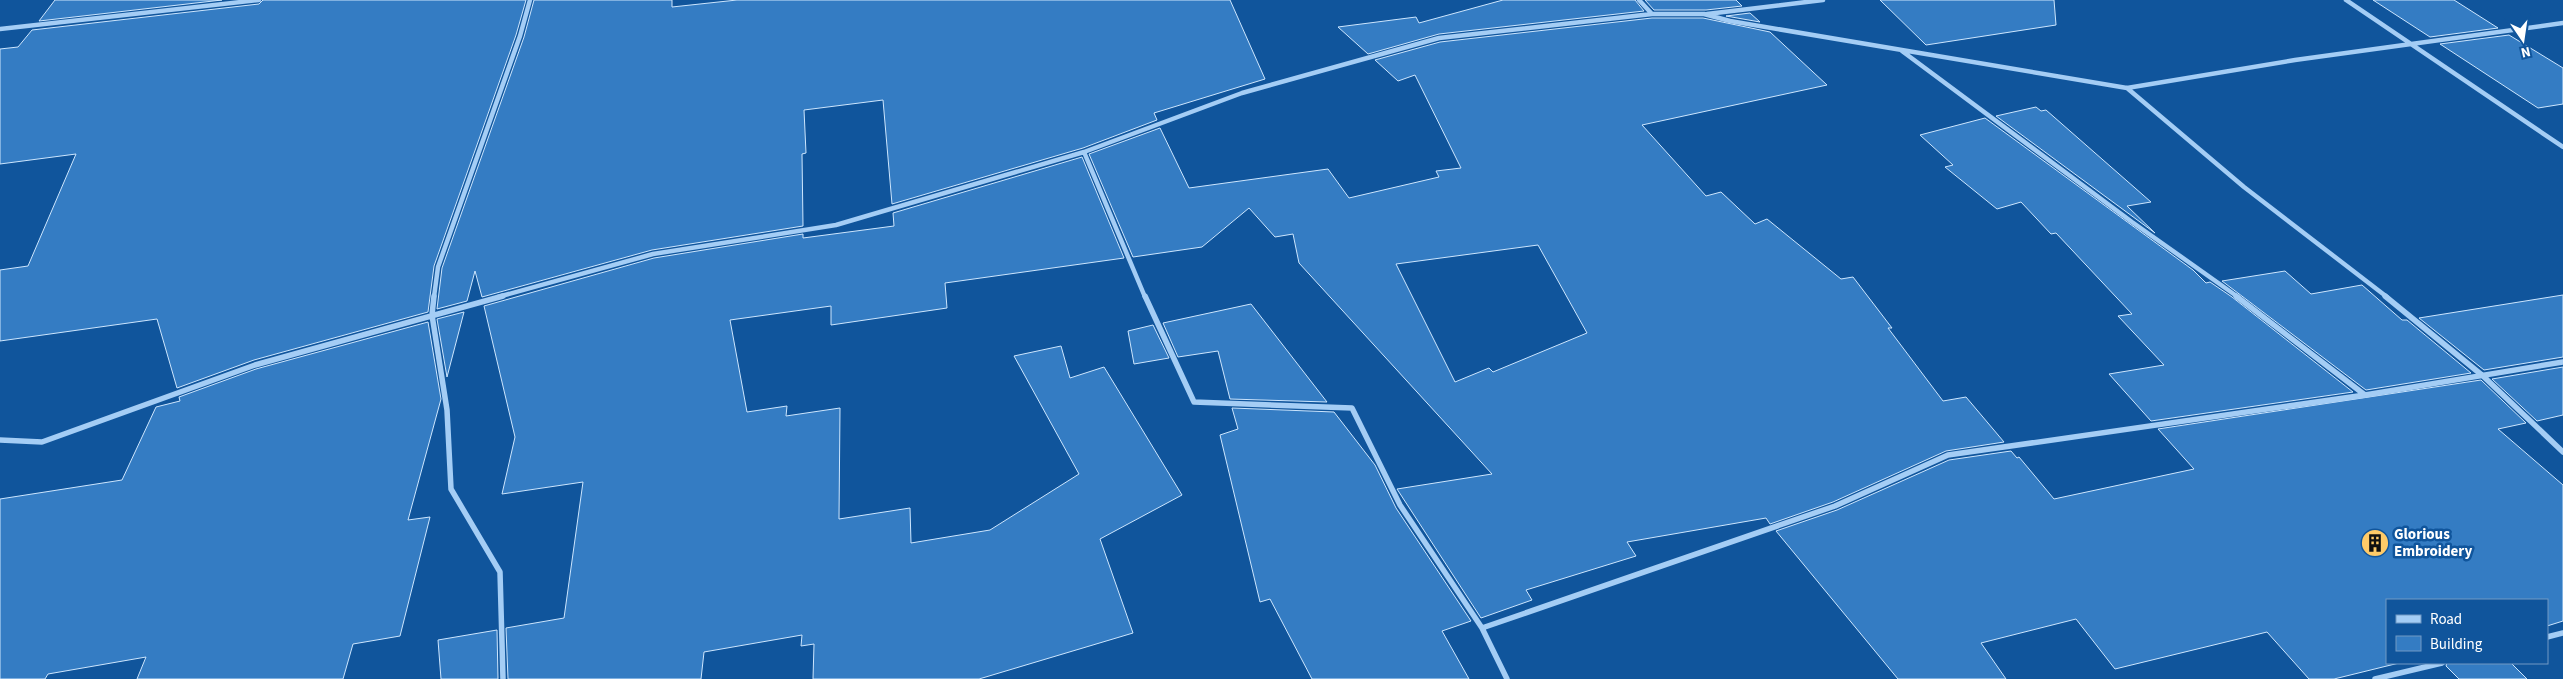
<svg xmlns="http://www.w3.org/2000/svg" width="2563" height="679" font-family="'Source Sans 3',sans-serif">
	<rect width="100%" height="100%" fill="#10559c"/>
	<path fill="#347cc3" stroke="#cde6fe" fill-rule="evenodd" d="M55,0H222L39,21Z
		M263,0H526L516,35L434,266L428,312L254,360L177,388L157,319L0,341V270L28,266L76,154L0,164V49L18,47L32,30L259,4Z
		M534,0H672V7L737,0H1230L1265,79L1154,113L1157,120L1083,148L892,204L883,100L804,110L806,153L802,154L803,226L652,250L482,297L475,271L467,301L437,309L442,268L524,37Z
		M1503,0H1635L1644,11L1439,34L1368,54L1338,27L1416,17L1419,23Z
		M1645,0H1736L1742,6L1706,10H1654Z
		M1880,0H2054L2056,25L1926,45Z
		M2373,0H2454L2498,28L2430,37Z
		M1750,13L1760,22L1726,16Z
		M1652,18H1703L1770,32L1827,85L1642,125L1706,196L1721,192L1755,224L1767,219L1841,279L1853,277L1892,328H1888L1943,401L1966,397L2004,442L1946,451L1833,502L1770,524L1766,518L1627,542L1636,556L1526,590L1532,600L1481,618L1397,489L1492,474L1299,263L1293,234L1275,237L1249,208L1202,247L1133,257L1089,154L1160,128L1189,188L1328,169L1349,198L1439,177L1436,171L1461,168L1415,75L1398,81L1375,60L1440,42ZM1538,245L1587,333L1493,372L1489,368L1455,382L1396,264Z
		M2509,35L2563,68V104L2538,108L2440,44Z
		M2036,107L2041,111L2046,110L2151,202L2127,206L2155,233L1996,116Z
		M1985,118L2193,270L2206,283L2210,282L2232,297L2353,392L2151,421L2109,374L2164,365L2118,316L2132,314L2056,233L2051,234L2021,202L1997,209L1945,167L1953,165L1920,135Z
		M1082,157L1124,258L945,283L947,308L831,325V306L730,320L747,412L787,406L786,416L840,408L839,519L910,508L911,543L990,530L1079,474L1014,356L1061,346L1070,378L1104,367L1182,495L1100,539L1133,633L979,679H813L814,644L801,646L802,635L704,652L701,679H508L506,628L564,618L583,482L502,494L515,437L484,306L654,258L803,234V238L894,226L893,213Z
		M2285,271L2311,294L2362,285L2402,320H2407L2471,373L2366,390L2222,281Z
		M2563,295V357L2484,370L2419,318Z
		M1251,304L1327,402L1230,399L1218,351L1178,357L1163,323Z
		M464,312L447,377L437,319Z
		M428,322L441,399L408,520L430,517L400,636L353,644L343,679H137L146,657L48,674L45,679H0V499L122,480L156,407L180,401L179,397L256,369Z
		M1153,325L1169,358L1134,364L1128,331Z
		M2563,367V415L2537,421L2492,379Z
		M2481,380L2526,423L2498,429L2563,485V621L2547,626V600H2387V663H2399L2334,679H2309L2267,632L2115,669L2076,619L1981,643L2006,679H1898L1776,531L1837,510L1949,460L2011,451L2017,458L2019,457L2054,499L2194,469L2158,429Z
		M1232,408L1334,412L1375,465L1396,508L1471,621L1442,631L1469,679H1312L1270,599L1260,602L1220,435L1238,429Z
		M497,630L498,679H441L438,640Z
		M2447,663H2511L2527,679H2459L2446,666Z"/>
	<g fill="none" stroke-linecap="round" stroke-linejoin="round">
		<path stroke="#a4cdf5" stroke-width="4.5" d="M1639,0L1652,14H1704L1730,21L2127,88L2295,60L2563,23
			M2346,0L2563,147
			M1707,14L1823,0
			M0,29L259,0
			M1902,51L2132,222L2238,297
			M2127,88L2244,187L2387,297
			M1084,152L1145,297
			M434,297L438,267L520,36L530,0
			M498,297L653,254L836,225L1084,152L1242,93L1439,38L1652,14"/>
		<path stroke="#a4cdf5" stroke-width="5.5" d="M434,296L432,315L447,410L451,489L500,572L503,679
			M1145,296L1194,402L1352,408L1400,505L1482,628L1507,679
			M2236,296L2365,395
			M2385,296L2483,376L2563,452
			M0,440L42,442L255,365L503,296
			M1482,628L1835,506L1948,455L2365,395L2563,362
			M2547,637L2563,633
			M2375,679L2442,663"/>
	</g>
	<defs>
		<symbol id="building-disc" viewBox="-11 -11 22 22"><circle r="9.5" fill="#ffcb68" stroke="#10559c"/><path d="M-4-6H4V6H1V3H-1V6H-4ZM-2.5-4.3h1.7v1.8h-1.7ZM.8-4.3h1.7v1.8H.8ZM-2.5-1h1.7V.8h-1.7ZM.8-1h1.7V.8H.8Z" fill="#111"/></symbol>
	</defs>
	<g fill-rule="evenodd">
		<use href="#building-disc" x="2359" y="527" width="32" height="32"/>
	</g>
	<g text-anchor="middle" stroke-width="5" stroke-linejoin="round" paint-order="stroke">
		<g font-size="15" font-weight="bold" fill="#fff" stroke="#10559c" text-anchor="start">
			<text x="2394" y="539">Glorious<tspan x="2394" dy="17">Embroidery</tspan></text>
		</g>
	</g>
	<rect x="2386" y="599" width="162" height="65" fill="#10559c" stroke="#7099c4"/>
	<rect x="2396" y="615" width="25" height="8" fill="#a4cdf5" stroke="#7099c4"/>
	<text x="2430" y="624" font-size="15" fill="#ffffff">Road</text>
	<rect x="2396" y="636" width="25" height="15" fill="#347cc3" stroke="#7099c4"/>
	<text x="2430" y="649" font-size="15" fill="#ffffff">Building</text>
	<g transform="translate(2523 40) rotate(167)" stroke="#10559c" stroke-width="4" paint-order="stroke">
	<path d="M0-4L9 19L0 12L-9 19Z" fill="#ffffff"/>
	<text y="-8" font-size="14" font-weight="bold" text-anchor="middle" fill="#ffffff">N</text>
	</g>
</svg>
